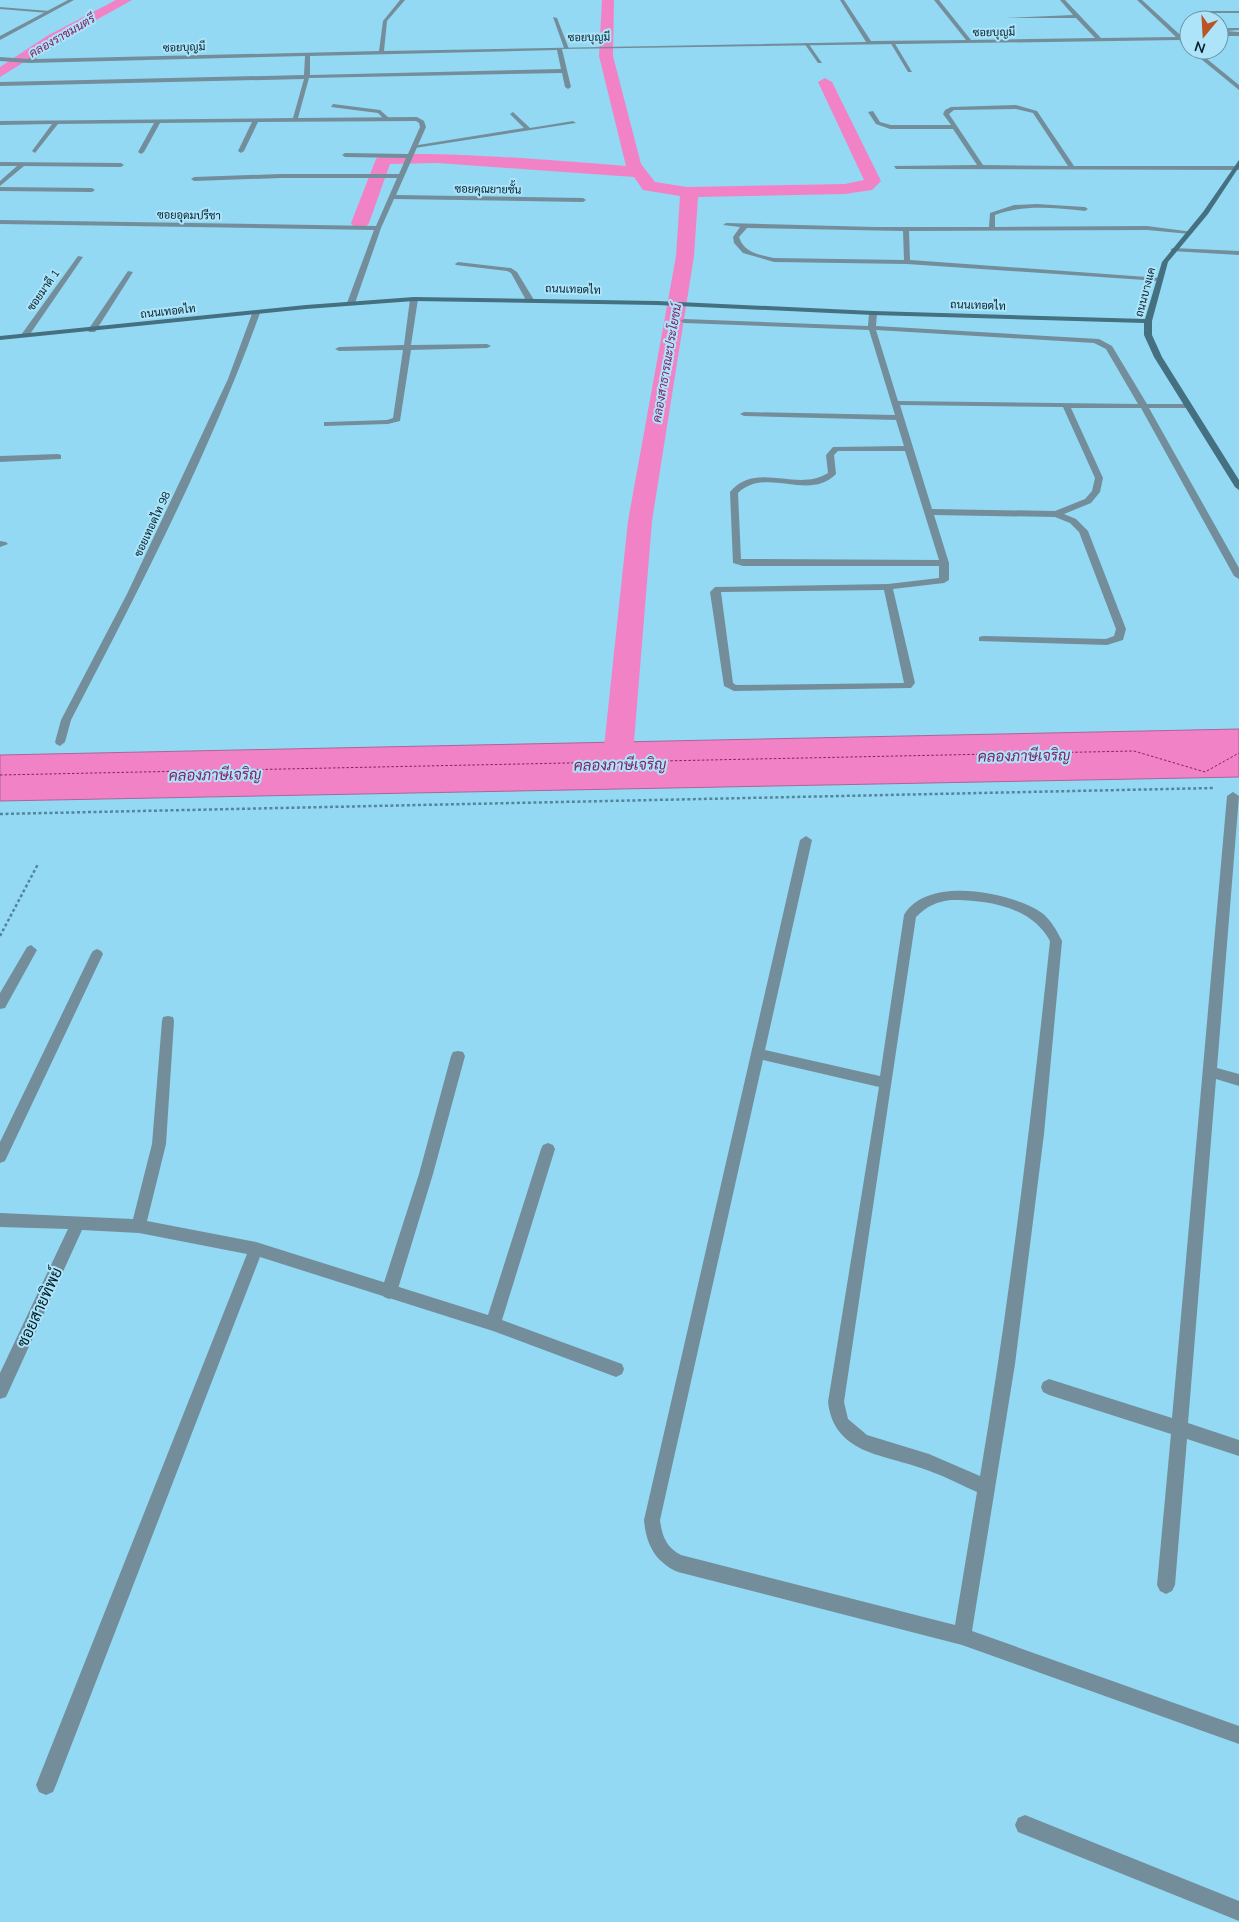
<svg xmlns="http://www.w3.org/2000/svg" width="1239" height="1922" font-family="Mulish,Sarabun,sans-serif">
	<rect width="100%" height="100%" fill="#93d9f4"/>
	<path fill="#f282c6" stroke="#ab6598" d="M1239,729V777L0,801V755Z"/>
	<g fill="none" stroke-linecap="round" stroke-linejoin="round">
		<path fill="#f282c6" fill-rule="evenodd" d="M116,0H132L57,42L0,77V67L47,36Z
			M602,0H614L613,56L641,164L655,182L687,187L845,184L864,180L818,82L825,78L832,82L881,181L872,190L845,194L698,197L694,256L652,521L632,766L627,773L617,776L607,773L602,766L628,521L676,256L680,196L643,190L634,177L437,163L390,164L369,223L366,227H354L351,223L376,159C386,145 596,164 626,166L599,56Z"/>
		<path stroke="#842163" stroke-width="1" stroke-dasharray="2.5 2" stroke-linecap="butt" d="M0,775L1134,751L1205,772L1239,753"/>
		<path stroke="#53869a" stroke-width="2.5" stroke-dasharray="3 2.5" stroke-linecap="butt" d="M0,814L1214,788
			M0,936L38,864"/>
		<path fill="#738e9a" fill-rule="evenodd" d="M0,7L49,11L51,12L49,13L0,9Z
			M553,17L557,18L569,49L564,48Z
			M1239,28V30L1226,31L1239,32V36H1227L1219,32L1220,28Z
			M890,42H894L912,72H908Z
			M804,43H808L822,63H818Z
			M333,104L380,110L389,118L384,119L378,113L331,107Z
			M513,112L530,128L573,121L576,123L415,148L412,146L524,128L510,114Z
			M1037,204L1085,207L1088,209L1085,211C1055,208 1024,204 995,215V227L1147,226L1193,232L1190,234L1147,230L909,231L910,260L1161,278L1163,279L1159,281L907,264L774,262L743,253L734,243L733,237L740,227L723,225L726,223L875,227H989L990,213L1014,205ZM747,228L903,231L904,260L774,258C760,255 744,253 739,237Z
			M458,262L511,268L517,272L534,300L527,302L511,273L507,271L456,265L455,264Z
			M873,311L877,313L876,326L1099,339L1112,346L1147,404H1191L1192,406L1188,408H1149L1239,568V579L1234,576L1141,408H1071L1103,478L1100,492L1091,503L1064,514L1076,519L1088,531L1126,629L1123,640L1107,645L979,641V637L983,636L1106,639L1114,636L1116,629L1079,532L1070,523L1055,517L934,515L949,563V580L944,583L893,589L915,683L911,688L734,691L724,686L710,592L715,587L888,584L939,578V566H743L733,563L730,492C756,460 797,493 828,473L826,455L833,447L904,446L896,420L744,416L740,414L744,412L895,415L869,330L684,323L680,321L684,319L868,326L869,313ZM876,330L1094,343L1106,349L1138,404L898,401ZM900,405L1063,407L1095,478L1092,491L1085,499L1055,511L932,509ZM838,451H905L939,560L741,559L738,493C766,466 809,502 836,474L834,455ZM884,590L904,683L736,685L733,683L721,592Z
			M458,1051L463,1052L465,1056L433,1174L397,1292L394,1297L389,1299L384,1297L381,1292L419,1174L451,1056L453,1052Z"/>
		<path fill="#738e9a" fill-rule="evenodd" d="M68,0H74L0,40V36Z
			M400,0H405L387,21L384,51L866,42L840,0H844L871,41L966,40L934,0H939L971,40L1095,38L1076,18H1005L1073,15L1060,0H1065L1101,38L1176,37L1137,0H1142L1189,43V48L1179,40L562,49L571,87L568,89L565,87L562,73L309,78L298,118L417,117L424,121L426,127L396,195L583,198L586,200L583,202L394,199L381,228L355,303L351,305L347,303L374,230L0,224V220L376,226L397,178H281L194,181L191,179L194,177L281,174H399L406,158L345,157L342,155L345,153L408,154L420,127L419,123L416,121L258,122L244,151L241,153L238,151L252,122L160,123L144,152L141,154L138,152L154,123L58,124L35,153L32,151L52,124L0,125V121L293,118L304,79L0,86V82L304,75L305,56L29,63L0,61V57L28,59L51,43L88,24L90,26L55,45L35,59L379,51L383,21ZM557,50L561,69L310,75V56Z
			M1200,11H1239V13H1198Z
			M1190,50H1196L1239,85V90Z
			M1016,105L1037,111L1074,166H1239V170L896,169L894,166L977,165L953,129H890L876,124L868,112L873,111L880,122L891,125H951L943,114L945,110L951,107ZM1016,109L1033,113L1068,166L983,165L949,114L954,110Z
			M0,162L121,163L124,165L121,167L24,166L0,186V181L17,166H0Z
			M0,187L92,188L95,190L92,192L0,191Z
			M1173,248L1239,251V255L1171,251V249Z
			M78,256L83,257L28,337H22L21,335Z
			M128,271L133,272L95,332H89L88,330Z
			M414,297L418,299L411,345L487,344L491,346L487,348L411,350L400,421L388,424L324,426V422H327L387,420L393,418L403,350L339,351L335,349L339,347L404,345L410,299Z
			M253,311L260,313C209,454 140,588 71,720L65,742L60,746L56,744L55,742L61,720L127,594L228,379Z
			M58,454L61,455V459L0,462V456Z
			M0,541L6,542L8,544L0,547Z
			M1233,792L1239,796L1217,1068L1239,1074V1086L1216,1079L1188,1423L1239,1440V1456L1187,1439L1175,1585L1172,1591L1166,1594L1160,1591L1157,1585L1171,1434L1049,1395L1043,1392L1041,1387L1043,1382L1049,1379L1172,1418L1227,796Z
			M806,836L812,840L765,1050L880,1076L904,915C927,875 1011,892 1042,913C1051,920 1057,931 1062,941L1044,1134L1015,1364L972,1631L1239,1726V1744L962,1645L678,1572C655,1562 646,1544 644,1520L800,840ZM951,900C987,900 1031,906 1050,941C1031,1120 1010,1299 980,1476L929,1454L867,1435L848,1419L844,1402L916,917C927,906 936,902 951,900ZM763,1060L879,1087L828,1402C834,1453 881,1454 921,1468C940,1474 959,1484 977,1492L955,1625L681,1555C666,1547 662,1536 660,1520Z
			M31,945L37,950L5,1008L0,1009V993L27,947Z
			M97,949L101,951L103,954L5,1161L0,1163V1142L91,954L93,951Z
			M168,1016L173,1017L174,1021L166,1144L147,1221L256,1242L488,1315L541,1149L543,1145L548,1143L553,1145L555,1149L502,1320L622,1364L624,1369L622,1374L616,1377L493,1331L260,1257L56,1785L53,1792L46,1795L39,1792L36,1785L247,1254L139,1233L82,1230L6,1397L0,1399V1373L68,1229L0,1227V1213L133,1219L152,1144L162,1021L163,1017Z
			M1025,1815L1239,1901V1921L1018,1832L1015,1825L1018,1818Z"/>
		<path fill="#457080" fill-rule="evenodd" d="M1239,160V167L1208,214L1168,262L1152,321V335L1162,357L1239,480V490L1235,487L1154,357L1144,335V323L873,315L657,305L414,301L306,309L0,340V336L306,305L414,297L657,301L873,311L1145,319L1162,262L1203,212Z"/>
	</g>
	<g text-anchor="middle" stroke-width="4" stroke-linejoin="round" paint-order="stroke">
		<g font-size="11" fill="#04212b" stroke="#ade4fa">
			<text transform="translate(994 32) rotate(-1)" y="4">ซอยบุญมี</text>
			<text transform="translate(589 37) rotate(-1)" y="4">ซอยบุญมี</text>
			<text transform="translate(184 47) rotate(-2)" y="4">ซอยบุญมี</text>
			<text transform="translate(488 189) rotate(1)" y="4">ซอยคุณยายชั้น</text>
			<text transform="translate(189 215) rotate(1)" y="4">ซอยอุดมปรีชา</text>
			<text transform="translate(573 289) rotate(2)" y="4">ถนนเทอดไท</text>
			<text transform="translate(43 290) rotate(-55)" y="4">ซอยมาดี 1</text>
			<text transform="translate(1145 292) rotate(-75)" y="4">ถนนบางแค</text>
			<text transform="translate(978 305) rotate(2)" y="4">ถนนเทอดไท</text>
			<text transform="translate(168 311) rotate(-6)" y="4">ถนนเทอดไท</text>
			<text transform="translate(152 524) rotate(-65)" y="4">ซอยเทอดไท 98</text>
		</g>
		<g font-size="12" font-style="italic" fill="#842163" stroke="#ade4fa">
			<text transform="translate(62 36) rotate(-30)" y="4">คลองราชมนตรี</text>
			<text transform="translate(667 363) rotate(-80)" y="4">คลองสาธารณะประโยชน์</text>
		</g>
		<g font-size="15" font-style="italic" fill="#842163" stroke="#ade4fa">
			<text transform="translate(1024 756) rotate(-1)" y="5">คลองภาษีเจริญ</text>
			<text transform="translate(620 765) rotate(-1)" y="5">คลองภาษีเจริญ</text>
			<text transform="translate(215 775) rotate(-1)" y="5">คลองภาษีเจริญ</text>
		</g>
		<g font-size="16" fill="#04212b" stroke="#ade4fa">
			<text transform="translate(39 1307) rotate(-65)" y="6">ซอยสายทิพย์</text>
		</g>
	</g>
	<g transform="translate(1204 35) rotate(198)"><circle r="24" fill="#ade4fa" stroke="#6996a7"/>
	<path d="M0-4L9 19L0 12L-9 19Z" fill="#ba5523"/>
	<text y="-8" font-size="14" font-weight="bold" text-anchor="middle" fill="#04212b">N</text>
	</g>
</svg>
